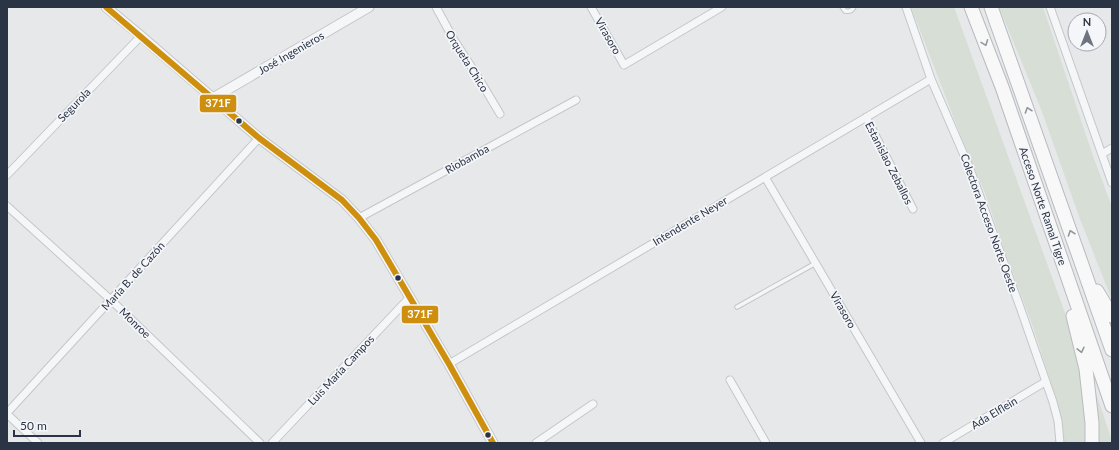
<svg xmlns="http://www.w3.org/2000/svg" width="1119" height="450" font-family="Lato,sans-serif">
	<rect width="100%" height="100%" fill="#e6e8ea"/>
	<path fill="#d6ded6" d="M911,7H954L1073,335L1082,374L1087,443H1064V435L1056,398L1033,327L1005,252L985,193L960,134Z
		M999,7H1043L1093,156L1112,207V300L1080,219L1041,109Z
		M1090,375L1112,441V443H1095Z"/>
	<g fill="none" stroke-linecap="round" stroke-linejoin="round">
		<defs>
			<path id="service" d="M842,7L845,11C849,12 852,11 854,7
				M737,307L816,263"/>
			<path id="minor" d="M436,7L454,40L478,77L500,114
				M591,7L624,65L722,7
				M906,7L931,79L970,169L1020,307L1053,402L1058,421L1060,443
				M1050,7L1112,183
				M866,117L913,209
				M1102,154L1112,148
				M7,175L141,36
				M765,177L921,443
				M7,206L111,300L260,443
				M359,218L576,100
				M449,364L931,79
				M730,380L766,443
				M7,413L259,138
				M7,414L38,443
				M272,443L410,297
				M536,443L593,404
				M943,443L1045,382"/>
			<path id="tertiary" d="M106,7L141,36L259,138L342,200L359,218L376,240L449,364L493,443
				M213,98L369,7"/>
			<path id="motorway" d="M971,7L1002,87L1112,406
				M991,7L1112,350
				M1097,291L1112,316
				M1073,316L1086,369L1092,423V443"/>
		</defs>
		<use href="#service" stroke="#c4c6c8" stroke-width="5.5"/>
		<use href="#minor" stroke="#c4c6c8" stroke-width="9"/>
		<use href="#tertiary" stroke="#c4c6c8" stroke-width="11"/>
		<use href="#motorway" stroke="#b8bbbf" stroke-width="15"/>
		<use href="#service" stroke="#f5f6f7" stroke-width="3.5"/>
		<use href="#minor" stroke="#f5f6f7" stroke-width="7"/>
		<use href="#tertiary" stroke="#f5f6f7" stroke-width="9"/>
		<use href="#motorway" stroke="#f8f8f8" stroke-width="13"/>
		<defs>
			<path id="bus-1" d="M106,7L259,138L342,200L359,218L376,240L449,364L493,443"/>
		</defs>
		<use href="#bus-1" stroke="#f4f6f9" stroke-width="9"/>
		<use href="#bus-1" stroke="#ce8f0e" stroke-width="6"/>
	</g>
	<defs><path id="oneway-chevron" d="M-2-3.5L2.5 0L-2 3.5" fill="none" stroke-width="1.6" stroke-linecap="round" stroke-linejoin="round"/></defs>
	<g stroke="#92969e">
		<use href="#oneway-chevron" transform="translate(985 43) rotate(69)"/>
		<use href="#oneway-chevron" transform="translate(1028 110) rotate(-109)"/>
		<use href="#oneway-chevron" transform="translate(1071 233) rotate(-109)"/>
		<use href="#oneway-chevron" transform="translate(1081 350) rotate(77)"/>
	</g>
	<g fill="#2b3445" stroke="#f4f6f9" stroke-width="1.5">
		<circle cx="239" cy="121" r="3.5"/>
		<circle cx="398" cy="278" r="3.5"/>
		<circle cx="488" cy="435" r="3.5"/>
	</g>
	<g text-anchor="middle" stroke-width="3.5" stroke-linejoin="round" paint-order="stroke">
		<g font-size="11" fill="#2b3445" stroke="#f4f6f9">
			<text transform="translate(608 36) rotate(60)" y="4">Virasoro</text>
			<text transform="translate(291 53) rotate(-30)" y="4">José Ingenieros</text>
			<text transform="translate(467 61) rotate(58)" y="4">Orqueta Chico</text>
			<text transform="translate(74 105) rotate(-46)" y="4">Segurola</text>
			<text transform="translate(467 159) rotate(-29)" y="4">Riobamba</text>
			<text transform="translate(889 163) rotate(63)" y="4">Estanislao Zeballos</text>
			<text transform="translate(1043 206) rotate(71)" y="4">Acceso Norte Ramal Tigre</text>
			<text transform="translate(690 221) rotate(-31)" y="4">Intendente Neyer</text>
			<text transform="translate(989 223) rotate(70)" y="4">Colectora Acceso Norte Oeste</text>
			<text transform="translate(133 276) rotate(-48)" y="4">María B. de Cazón</text>
			<text transform="translate(843 310) rotate(60)" y="4">Virasoro</text>
			<text transform="translate(135 323) rotate(44)" y="4">Monroe</text>
			<text transform="translate(341 370) rotate(-47)" y="4">Luis María Campos</text>
			<text transform="translate(994 413) rotate(-31)" y="4">Ada Elflein</text>
		</g>
	</g>
	<g stroke="#f4f6f9" stroke-width="1.5">
		<rect x="199" y="94" width="38" height="19" rx="4" fill="#ce8f0e"/>
		<rect x="401" y="305" width="38" height="19" rx="4" fill="#ce8f0e"/>
	</g>
	<g font-size="11" text-anchor="middle" font-weight="bold" fill="#fff">
		<text x="218" y="107">371F</text>
		<text x="420" y="318">371F</text>
	</g>
	<rect width="1119" height="450" fill="none" stroke="#2b3445" stroke-width="16"/>
	<g transform="translate(1087 32)"><circle r="19" fill="#f4f6f9" stroke="#a4a8b1"/>
	<path d="M0-3L7 15L0 10L-7 15Z" fill="#6c737f"/>
	<text y="-6" font-size="11" font-weight="bold" text-anchor="middle" fill="#2b3445">N</text>
	</g>
	<path d="M14 430v6h66v-6" fill="none" stroke="#2b3445" stroke-width="2"/>
	<text x="20" y="430" font-size="12" fill="#2b3445" stroke="#f4f6f9" stroke-width="3" paint-order="stroke">50 m</text>
</svg>
